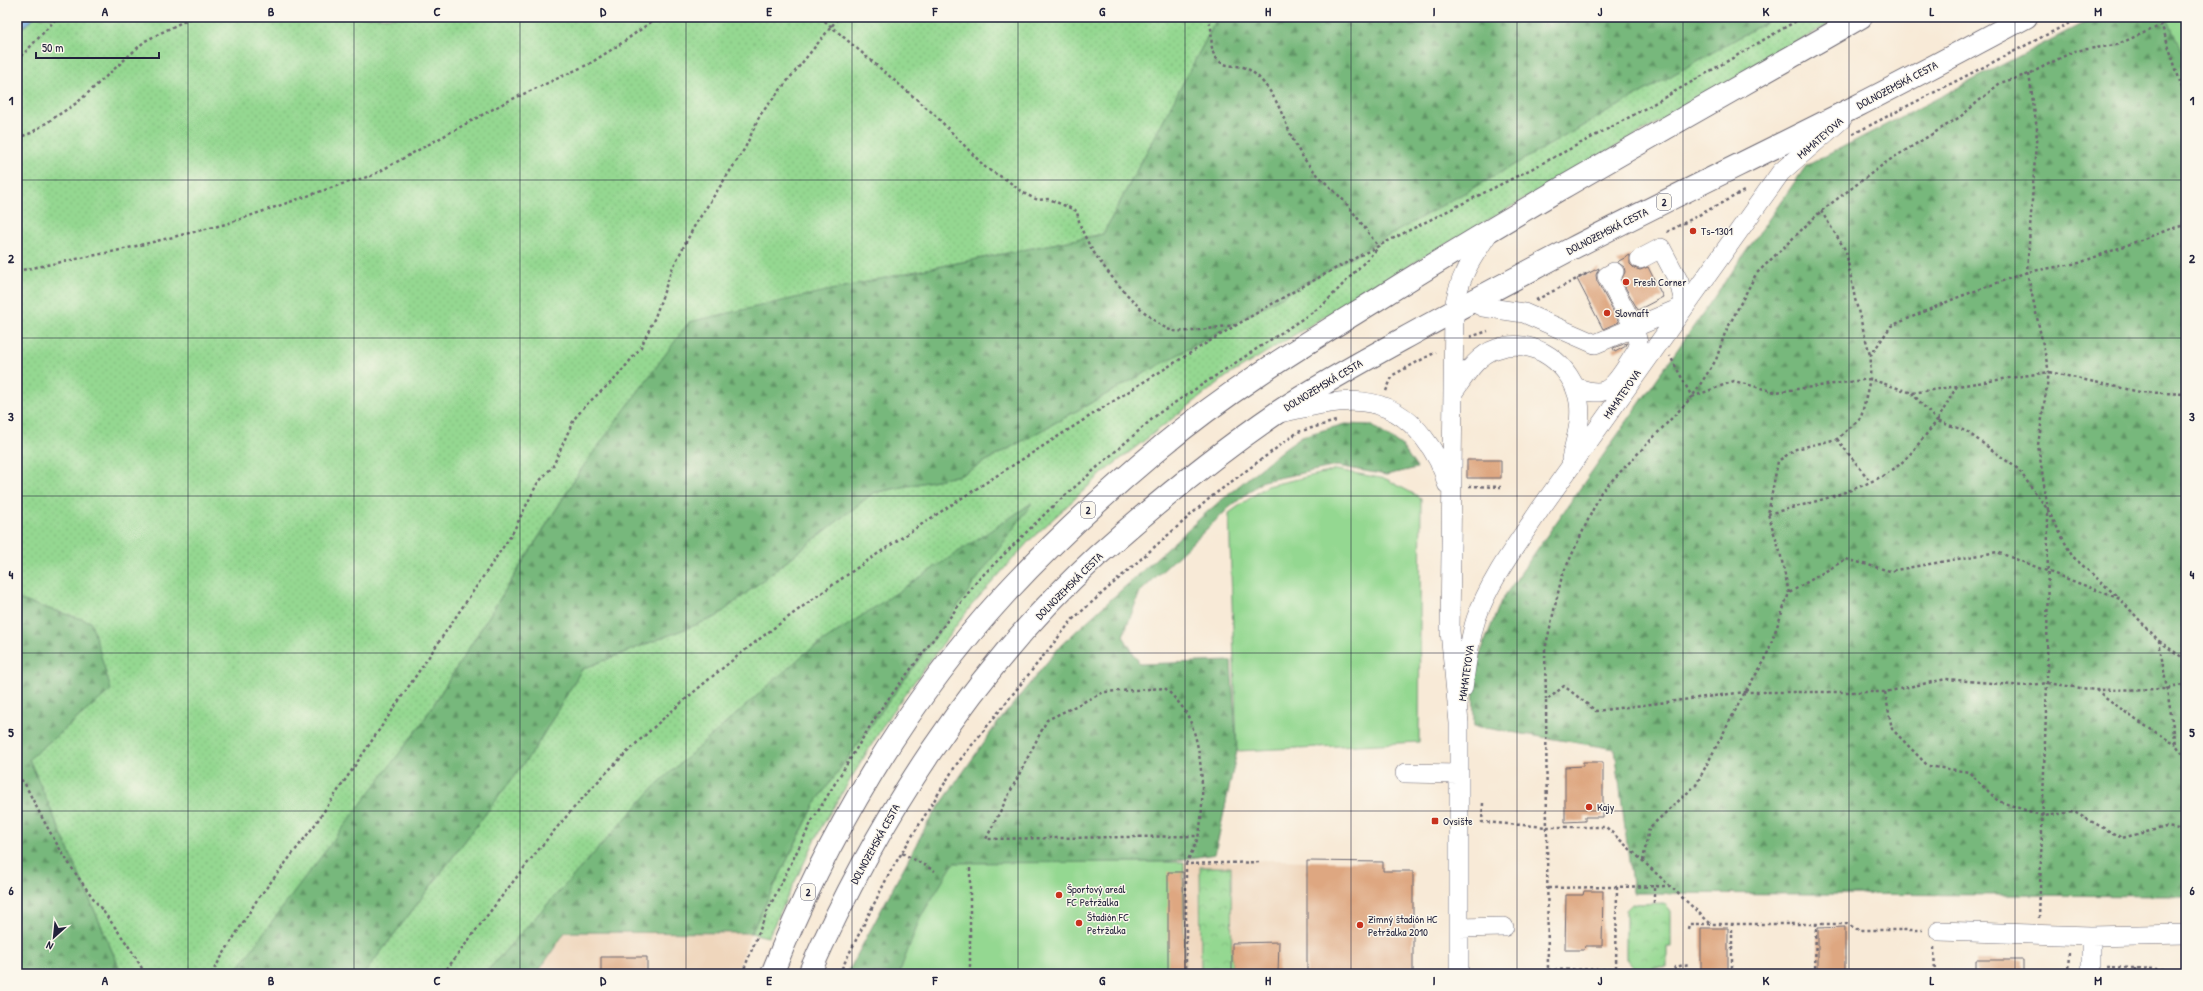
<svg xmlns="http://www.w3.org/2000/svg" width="2203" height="991" font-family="'Patrick Hand',sans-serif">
	<defs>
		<pattern id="grass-dots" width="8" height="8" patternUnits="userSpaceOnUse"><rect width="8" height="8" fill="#94d891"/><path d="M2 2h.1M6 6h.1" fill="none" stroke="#7fb97e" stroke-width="1.8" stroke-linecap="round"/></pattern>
		<pattern id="forest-firs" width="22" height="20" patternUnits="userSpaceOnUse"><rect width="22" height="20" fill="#77b87b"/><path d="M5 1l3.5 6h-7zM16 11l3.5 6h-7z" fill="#619566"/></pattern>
		<pattern id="park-crowns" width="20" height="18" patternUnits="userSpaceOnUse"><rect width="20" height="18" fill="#94d891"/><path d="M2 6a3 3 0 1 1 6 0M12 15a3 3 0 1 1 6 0" fill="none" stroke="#7fb97e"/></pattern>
	</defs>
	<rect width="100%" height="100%" fill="#fbf7ec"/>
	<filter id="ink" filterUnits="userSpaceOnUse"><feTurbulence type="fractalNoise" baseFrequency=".025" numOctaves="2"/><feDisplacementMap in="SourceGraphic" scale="8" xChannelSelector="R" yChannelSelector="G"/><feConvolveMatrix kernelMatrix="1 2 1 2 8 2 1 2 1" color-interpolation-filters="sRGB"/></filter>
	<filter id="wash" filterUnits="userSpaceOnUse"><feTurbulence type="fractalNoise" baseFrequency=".012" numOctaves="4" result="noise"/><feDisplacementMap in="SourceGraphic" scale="16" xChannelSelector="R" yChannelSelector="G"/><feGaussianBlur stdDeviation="0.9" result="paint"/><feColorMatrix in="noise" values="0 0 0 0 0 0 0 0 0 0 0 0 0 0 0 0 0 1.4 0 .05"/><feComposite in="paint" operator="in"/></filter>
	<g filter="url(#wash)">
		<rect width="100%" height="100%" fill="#f8ead7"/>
		<path fill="#efd6bc" d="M1278,860L1307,861V974H1184V862Z
			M565,932L715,933H751L736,974H537Z"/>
		<path fill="url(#grass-dots)" stroke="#5b7d66" d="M35,17H1218L1103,234L902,274L582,468L420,726L236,974H122L29,759L91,622L17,599V32Z
			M1775,17H1841L1389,277L1226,377L1105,471L1029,541L971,606L891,713L822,826L768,937L751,933L816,802L1030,504L656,785L484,974H364L534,750L582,669L716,617L873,493L961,475L1226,328Z"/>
		<path fill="url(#forest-firs)" stroke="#4c6d5b" d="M1218,17H1775L1226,328L961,475L873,493L716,617L582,669L534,750L364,974H234L276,916L420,726L582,468L689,322L902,274L1103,234Z
			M2095,17H2186V896L1633,893L1615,749L1474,726L1473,672L1501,601L1806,166Z
			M1345,424L1371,425L1401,445L1417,468L1386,475L1337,466L1263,481L1230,507L1140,592L1123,636L1140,664L1231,661L1237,751L1215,854L1166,862L954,863L920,918L899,974H847L927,824L996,725L1061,645L1207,512L1286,447L1302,436Z
			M1032,503L816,802L751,933L565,932L537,974H484L656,785L804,654Z
			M17,599L91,622L111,690L29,759L122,974H17Z"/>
		<path fill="url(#park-crowns)" stroke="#5b7d66" d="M1200,867H1231L1232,974H1201Z
			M1664,903L1671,912V947H1667V968H1654V974H1633V967L1626,959V910L1632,904Z"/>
		<path fill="#94d891" stroke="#5b7d66" d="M2167,17H2186V63Z
			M1337,470L1386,479L1421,498L1419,742L1237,751L1229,513L1267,486Z
			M1184,862V974H899L920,918L954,863Z"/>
		<path fill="#72ace2" stroke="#4a678e" d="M17,17H35L17,32Z"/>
		<g id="blocks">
			<path fill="#dea781" d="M1630,255V264L1634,268L1640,270L1648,267L1663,297L1638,310L1621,280L1625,272L1624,267L1617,262Z
				M1599,268L1596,275L1597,281L1619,322L1603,329L1577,279Z
				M1627,343L1626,346L1615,352L1613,348Z
				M1467,460H1501V478H1467Z
				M1583,762H1603V817H1585V821L1565,822V767L1583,766Z
				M1307,861L1383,862V871H1413V974H1307Z
				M1168,872H1183L1184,974H1168Z
				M1584,891H1603L1602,946H1585L1584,950H1565L1566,895H1583Z
				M1845,927V974H1818V928Z
				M1701,928H1728V974H1701Z
				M1279,942L1278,974H1232V943Z
				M601,957H647V974H601Z
				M1976,960H2023V974H1976Z"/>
		</g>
	</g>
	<g filter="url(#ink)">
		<use href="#blocks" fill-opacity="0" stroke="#6d6872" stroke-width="1"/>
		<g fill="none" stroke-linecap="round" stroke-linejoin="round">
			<defs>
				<path id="minor" d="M1471,301L1483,307L1524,313L1595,344L1685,306L1679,282L1661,248L1640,259
					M1575,387C1584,390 1596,395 1606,390C1617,385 1632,358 1639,347L1634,327L1607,276L1614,272
					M1454,391C1465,376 1477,355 1496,349C1534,335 1573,365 1579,402C1582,422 1575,441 1571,459
					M1280,413C1335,401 1384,386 1424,438C1435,452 1443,466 1447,484
					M1463,688C1466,665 1469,641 1476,619C1490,579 1518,543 1541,508L1781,172L1842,119
					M1405,773L1458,774
					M1459,928L1504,927
					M1939,931L2091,936L2186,934
					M1459,974V723L1450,631L1454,311C1457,279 1473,256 1490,231
					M2091,974V936"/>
				<path id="major" d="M772,974C825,839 907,701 1005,594C1054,541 1107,492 1162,446C1229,390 1304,345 1378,299C1535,200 1699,110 1861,17
					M809,974C877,820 972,671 1097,556C1154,505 1215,455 1278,412C1325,381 1374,355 1423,328C1472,301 1522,275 1571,249C1666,200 1762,154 1857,106C1914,77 1970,47 2026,17"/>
			</defs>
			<use href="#minor" stroke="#6d6872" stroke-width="20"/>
			<use href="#major" stroke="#6d6872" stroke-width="24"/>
			<path stroke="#6d6872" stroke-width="2.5" stroke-dasharray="3 3" stroke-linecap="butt" d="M820,17L935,115L987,169L1007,180L1023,193L1038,200L1049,199L1077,211C1079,226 1085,238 1093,251C1105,271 1151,327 1174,331C1195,333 1218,326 1238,325
				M1206,17C1217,29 1206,47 1217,59C1224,67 1233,65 1243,67C1251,69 1261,79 1266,86C1282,105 1287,133 1301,154C1312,172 1330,186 1344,201C1357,216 1367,232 1379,247
				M2159,17L2186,100
				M2162,25L2116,45L2074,51L2029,74L2000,83L1960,117L1888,161L1821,211L1756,274L1725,333L1716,360L1692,397L1734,381L1776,392L1870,379L1912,393L2049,372L2140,392L2186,394
				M17,61L58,17
				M2029,74L2037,129L2027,272L2049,372L2038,445L2048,510L2047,683L2039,918
				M1853,134L2081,17
				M17,138L31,133L78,102L145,41L192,17
				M1821,211L1846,251L1855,299L1870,355
				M1667,232L1746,190
				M17,271L116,251L226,224L345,183L371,176L504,103L589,64L619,45L658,17
				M1536,300L1590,272
				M1470,337L1488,331
				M1957,386L1937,421L1966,431L2018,469L2048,510L2072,556L2119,598
				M1386,391L1393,375L1436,352
				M1837,439L1870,481
				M1469,486L1501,487
				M1768,514C1806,504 1868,490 1899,465C1913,453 1925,435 1937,421L1912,393
				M1789,593L1780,552L1768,514L1778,461L1796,449L1837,439L1861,418L1870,379L1871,355L1891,326L1956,298L2027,272L2079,263L2173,228L2186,225
				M2159,641L2186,660
				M2096,690L2136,720L2176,745
				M1885,692L1892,729L1928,766L1969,772L1998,801L2043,816L2074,812L2122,838L2166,827L2186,830
				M1546,700L1545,649L1562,576L1601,492L1692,397L1670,356
				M17,775L25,784C42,819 60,852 83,884C104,914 128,941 145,974
				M1483,803L1482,822L1548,827H1606L1711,924H1847L1859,930H1923
				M902,853L935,871
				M1643,861L1649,828L1696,785L1745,692L1765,660L1789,593L1846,559L1890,571L1997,552L2120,599L2159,641L2176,745L2186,758
				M1186,864C1191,853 1199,840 1200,827C1205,796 1202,738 1185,711C1180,703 1172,695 1165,688L1104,692L1047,720L986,839L1198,836
				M970,868V974
				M1617,887L1616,969L1618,974
				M1548,888L1670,886
				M1654,903V886
				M1688,929L1689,924H1710
				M1934,947L1935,974
				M2183,951V974
				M2107,967L2183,970
				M2135,968V974
				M1548,970L1633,969
				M211,974L257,900L314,826L512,534L537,484L553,466L574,419L587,404L616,378L641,347L655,317L672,269L695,225L745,148L760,115L839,17
				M443,974C499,900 554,824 620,759C735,647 869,557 1004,471C1101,409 1198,346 1298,289C1391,237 1489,192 1583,142C1658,103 1730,59 1803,17
				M742,974L767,912L812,821L880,710L978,580L1052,507L1159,413L1322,306L1377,249
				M839,974L890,872L956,765L1073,619L1211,497L1298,432L1336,421
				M1186,974V864L1262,862
				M1548,974L1546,701L1564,686L1596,711L1745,692H1885L1946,679L2023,686L2047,683L2095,690L2166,689L2186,684
				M1671,974L1675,967L1689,964
				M1732,974V924
				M1815,974L1816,924
				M2068,974L2069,951"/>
			<use href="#minor" stroke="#fff" stroke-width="19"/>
			<use href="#major" stroke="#fff" stroke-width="22"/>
		</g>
	</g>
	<path fill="none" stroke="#22223b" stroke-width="1" stroke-opacity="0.55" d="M188,17V974M354,17V974M520,17V974M686,17V974M852,17V974M1018,17V974M1185,17V974M1351,17V974M1517,17V974M1683,17V974M1849,17V974M2015,17V974M17,180H2186M17,338H2186M17,496H2186M17,653H2186M17,811H2186"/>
	<g fill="#c8321e" stroke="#fbf7ec" stroke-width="1.5">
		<circle cx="1693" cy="231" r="4"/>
		<circle cx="1626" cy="282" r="4"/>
		<circle cx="1607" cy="313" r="4"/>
		<circle cx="1589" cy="807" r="4"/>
		<rect x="1431" y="817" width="8" height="8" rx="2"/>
		<circle cx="1059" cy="895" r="4"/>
		<circle cx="1079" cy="923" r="4"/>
		<circle cx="1360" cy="925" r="4"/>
	</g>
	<g text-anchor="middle" stroke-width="3" stroke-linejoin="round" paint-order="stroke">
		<g fill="#fbf7ec" stroke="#636270" stroke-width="1">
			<rect x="1657" y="194" width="14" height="16" rx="3"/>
			<rect x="1081" y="502" width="14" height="16" rx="3"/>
			<rect x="801" y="884" width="14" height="16" rx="3"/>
		</g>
		<g font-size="10" font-weight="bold" fill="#22223b">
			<text x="1664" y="206">2</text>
			<text x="1088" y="514">2</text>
			<text x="808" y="896">2</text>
		</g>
		<g font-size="11" fill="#22223b" stroke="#fbf7ec">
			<text transform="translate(1897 85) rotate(-28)" y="4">DOLNOZEMSKÁ CESTA</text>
			<text transform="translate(1820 138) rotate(-41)" y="4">MAMATEYOVA</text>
			<text transform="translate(1607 231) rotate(-27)" y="4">DOLNOZEMSKÁ CESTA</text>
			<text transform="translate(1323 385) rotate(-31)" y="4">DOLNOZEMSKÁ CESTA</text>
			<text transform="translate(1622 394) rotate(-55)" y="4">MAMATEYOVA</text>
			<text transform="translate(1069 586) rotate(-45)" y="4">DOLNOZEMSKÁ CESTA</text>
			<text transform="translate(1466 673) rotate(-82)" y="4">MAMATEYOVA</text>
			<text transform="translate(875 844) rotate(-61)" y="4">DOLNOZEMSKÁ CESTA</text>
		</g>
		<g font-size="11" fill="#22223b" stroke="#fbf7ec" text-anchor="start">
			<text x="1701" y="235">Ts-1301</text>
			<text x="1634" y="286">Fresh Corner</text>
			<text x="1615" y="317">Slovnaft</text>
			<text x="1597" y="811">Kajy</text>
			<text x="1443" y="825">Ovsište</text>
			<text x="1067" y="893">Športový areál<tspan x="1067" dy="13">FC Petržalka</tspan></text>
			<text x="1087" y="921">Štadión FC<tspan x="1087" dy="13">Petržalka</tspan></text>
			<text x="1368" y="923">Zimný štadión HC<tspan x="1368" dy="13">Petržalka 2010</tspan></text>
		</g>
	</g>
	<rect width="2203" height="991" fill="none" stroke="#fbf7ec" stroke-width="44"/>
	<g transform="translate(54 937) rotate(207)" stroke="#fbf7ec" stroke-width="3" paint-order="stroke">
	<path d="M0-3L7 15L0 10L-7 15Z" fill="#22223b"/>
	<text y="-6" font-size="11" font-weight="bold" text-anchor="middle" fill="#22223b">N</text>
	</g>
	<path d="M36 52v6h123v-6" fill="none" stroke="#22223b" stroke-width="2"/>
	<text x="42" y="52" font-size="12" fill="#22223b" stroke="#fbf7ec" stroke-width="3" paint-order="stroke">50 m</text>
	<rect x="22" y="22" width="2159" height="947" fill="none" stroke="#22223b" stroke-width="1.5"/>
	<g font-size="13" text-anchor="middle" font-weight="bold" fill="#22223b">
		<text x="105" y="16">A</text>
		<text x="271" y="16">B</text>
		<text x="437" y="16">C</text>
		<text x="603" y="16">D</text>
		<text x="769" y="16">E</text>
		<text x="935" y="16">F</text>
		<text x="1102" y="16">G</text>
		<text x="1268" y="16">H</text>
		<text x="1434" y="16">I</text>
		<text x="1600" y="16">J</text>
		<text x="1766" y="16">K</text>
		<text x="1932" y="16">L</text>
		<text x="2098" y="16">M</text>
		<text x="11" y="105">1</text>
		<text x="2192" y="105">1</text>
		<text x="11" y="263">2</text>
		<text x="2192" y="263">2</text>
		<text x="11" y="421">3</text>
		<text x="2192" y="421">3</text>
		<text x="11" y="579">4</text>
		<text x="2192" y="579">4</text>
		<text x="11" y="737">5</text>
		<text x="2192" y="737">5</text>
		<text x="11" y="895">6</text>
		<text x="2192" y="895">6</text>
		<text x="105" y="985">A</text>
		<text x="271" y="985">B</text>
		<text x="437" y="985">C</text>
		<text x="603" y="985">D</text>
		<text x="769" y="985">E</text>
		<text x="935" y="985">F</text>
		<text x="1102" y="985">G</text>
		<text x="1268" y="985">H</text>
		<text x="1434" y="985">I</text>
		<text x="1600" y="985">J</text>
		<text x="1766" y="985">K</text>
		<text x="1932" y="985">L</text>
		<text x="2098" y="985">M</text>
	</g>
</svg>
